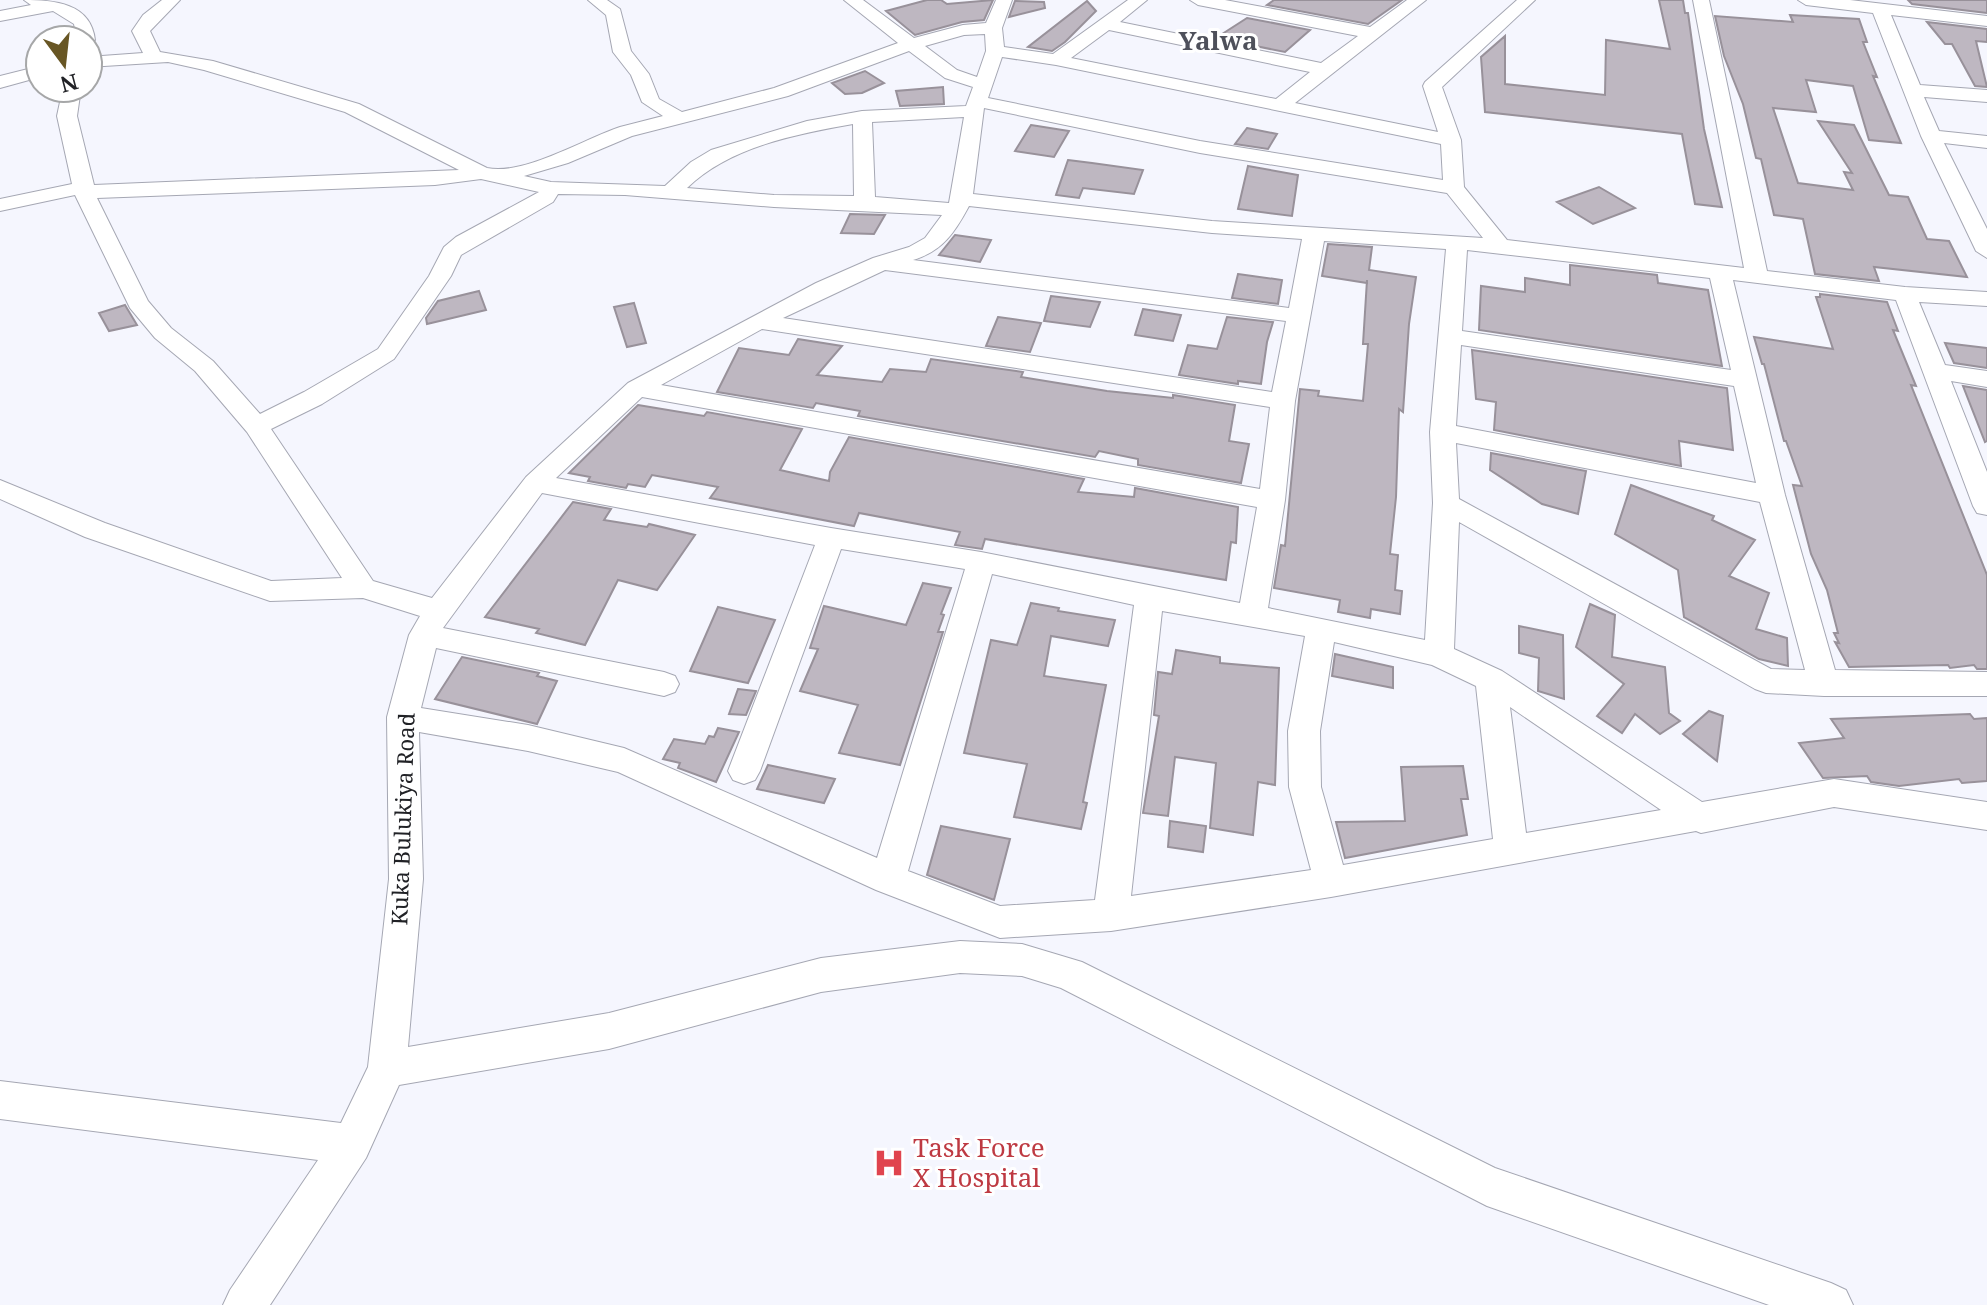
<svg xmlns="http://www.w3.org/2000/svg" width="1987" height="1305" font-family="'Noto Serif',serif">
	<rect width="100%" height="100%" fill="#f5f6fe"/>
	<path fill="#beb7c1" stroke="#98919a" stroke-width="2" d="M927,0H941L947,4L993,0L984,20L962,22L915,35L886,11Z
		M1274,0H1402L1368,24L1267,5Z
		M1659,0H1683L1685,13H1688L1704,129L1722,207L1695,204L1682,134L1485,112L1481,57L1505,36V84L1605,95L1606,40L1670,49Z
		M1908,0H1987V13L1912,4Z
		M1015,1L1044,2L1045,8L1009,17Z
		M1087,1L1096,11L1065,42L1052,51L1028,47Z
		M1790,15L1859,19L1867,42H1863L1877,77L1873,76L1901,143L1869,140L1853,86L1806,80L1816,112L1773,108L1798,183L1853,190L1844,172L1852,173L1818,121L1854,125L1889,195L1908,197L1927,239L1949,241L1967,277L1874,267L1879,281L1815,274L1803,219L1774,215L1761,159L1756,158L1743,104L1724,56L1715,16L1793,22Z
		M1247,18L1310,30L1285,52L1216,38Z
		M1927,22L1987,29V42L1976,41L1987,87L1975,86L1952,44H1945Z
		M865,71L884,83L862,93L845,94L832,83Z
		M943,87L944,104L900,106L896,91Z
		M1031,125L1069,131L1054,157L1015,151Z
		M1247,128L1277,134L1268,149L1235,144Z
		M1068,160L1092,163L1143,170L1134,194L1083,188L1079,198L1056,195Z
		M1248,166L1298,175L1292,216L1238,209Z
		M1599,187L1635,208L1593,224L1557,202Z
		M850,214L885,215L874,234L841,233Z
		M955,235L991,240L980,262L939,255Z
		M1328,244L1372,247L1369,270L1416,277L1409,324L1403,412L1399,409L1396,497L1390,554L1398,555L1395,590L1402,591L1400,614L1371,609L1370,618L1338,612L1340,600L1274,588L1281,545L1285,546L1300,389L1319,391L1318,396L1363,401L1368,344H1363L1367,280V283L1322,276Z
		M1570,265L1657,275L1658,283L1708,290L1722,366L1479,330L1481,286L1525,292V278L1570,285Z
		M1238,274L1282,280L1278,304L1232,298Z
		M479,291L486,310L427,324L426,318L438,301Z
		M1820,294L1887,302L1898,331L1893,330L1916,386L1911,385L1987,575V669H1977L1974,665L1950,668L1948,665L1849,667L1835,642L1839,643L1834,633H1838L1827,590L1811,554L1793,485L1802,486L1786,441H1784L1764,364H1762L1754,337L1833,349L1816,297H1820Z
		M1051,296L1100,302L1090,327L1044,321Z
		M634,303L646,343L627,347L614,307Z
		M125,305L137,325L109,331L99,313Z
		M1143,309L1181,315L1173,341L1135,335Z
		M998,317L1041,323L1030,352L986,346Z
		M1227,317L1273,322L1267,342L1261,384L1238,381V384L1179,375L1188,345L1217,349Z
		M798,339L842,346L817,375L882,382L890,369L926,372L931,359L1023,372L1021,377L1107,391L1173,398V395L1235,405L1229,441L1249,444L1241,483L1138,465V459L1099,451L1095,457L858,416L860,411L816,403L813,408L717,392L739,348L789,355Z
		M1945,343L1987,348V368L1954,363Z
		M1472,350L1727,388L1733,450L1679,441L1681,466L1494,430L1496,402L1476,399Z
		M1963,386L1987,390V441L1985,442Z
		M638,405L704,416L707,412L802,429L780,470L829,481L830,472L849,437L1084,479L1078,492L1134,497L1135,488L1238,507L1236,543L1231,542L1226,580L985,539L982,549L955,545L960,532L859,513L854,526L710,498L718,487L652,475L645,487L628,484L626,488L588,481L590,477L569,473Z
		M1491,453L1586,471L1578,514L1542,504L1490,470Z
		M1631,485L1714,516L1712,520L1755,540L1729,576L1769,593L1756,629L1787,638L1788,666L1759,659L1684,617L1678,570L1615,534Z
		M573,502L611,509L604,520L647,527L649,524L695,535L657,590L618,580L585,645L536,633L539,629L485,617Z
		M923,583L951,588L941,614L944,615L938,632H943L900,765L839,753L858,705L800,691L818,649L810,648L824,606L906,625Z
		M1031,603L1059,608L1058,611L1115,620L1108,646L1051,636L1044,676L1106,685L1083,802L1087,803L1081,829L1014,817L1027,764L964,753L991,640L1017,645Z
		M1590,604L1615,615L1612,657L1665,667L1669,713L1680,721L1660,734L1635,714L1622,733L1597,716L1624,684L1576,647Z
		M718,607L775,620L748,683L690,671Z
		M1519,626L1563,635L1564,699L1538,691L1539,658L1519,653Z
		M1176,650L1220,657V663L1279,668L1275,785L1258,782L1253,835L1210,828L1216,763L1175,757L1168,816L1143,813L1159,716L1154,715L1158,672L1172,674Z
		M1335,654L1393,667V688L1332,676Z
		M462,657L539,673L537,676L557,681L537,724L435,699Z
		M738,689L756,691L746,715L729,714Z
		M1709,711L1723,716L1717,761L1683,734Z
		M1970,714L1974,719L1987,718V781L1962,783L1959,779L1899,786L1871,782L1867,776L1823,778L1799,743L1844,738L1831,719Z
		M718,728L739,732L716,782L678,768L680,763L663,759L674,739L705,744L709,736L714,737Z
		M768,765L835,779L824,803L757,789Z
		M1463,766L1468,799H1461L1467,835L1345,858L1336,822L1405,821L1401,767Z
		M1170,821L1206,826L1203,852L1168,847Z
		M941,826L1010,839L994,900L927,875Z"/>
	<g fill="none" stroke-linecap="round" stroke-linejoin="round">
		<defs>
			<path id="minor" d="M24,0C54,0 91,3 95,40L88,45V40H77L74,24L53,11L0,21V11L31,5Z
				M162,0H180L150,31L160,52L213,61L359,104L487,168C523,176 584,139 620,127C634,123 649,120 663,116L642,102L631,75L613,52L606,15L588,0H607L620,9L631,51L649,74L659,99L682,112L774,88L898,43L844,0H863L914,38L963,25L986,23L996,0H1012L1002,28L1004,47L1053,54L1128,0H1147L1120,22L1321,63L1358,36L1198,5L1190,0H1225L1370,27L1407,0H1426L1295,103L1438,132L1423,86L1425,82L1517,0H1535L1442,87L1461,140L1464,187L1507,240L1744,268L1693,0H1709L1767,271L1905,287L1987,292V306L1919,302L1945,365L1987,371V387L1951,381L1987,472V515L1977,513L1973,506L1896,300L1733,280L1785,495L1835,670L1987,672V696H1824L1766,693L1755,689L1459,522L1454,649L1502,671L1702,802L1834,779L1987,802V830L1834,807L1701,833L1696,831L1331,897L1111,931L1000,938L876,890L618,772L528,751L419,732L423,879L408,1047L609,1013L821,958L960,941L1022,944L1082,962L1495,1168L1831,1283L1846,1290L1853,1305H1769L1487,1206L1061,988L1022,976L960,973L821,992L609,1049L399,1085L366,1158L270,1305H223L230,1290L318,1160L0,1119V1081L341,1123L368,1067L389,879L387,717L409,635L420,616L363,598L270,601L85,537L0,499V480L105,523L271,581L342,578L247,432L195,371L155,338L130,308L75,195L0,211V199L72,184L57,116L63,88H81L77,116L94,185L459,170L345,112L204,70L168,62L88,67V57L143,53L132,31L143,15ZM1109,30L1310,72L1276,99L1071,58ZM985,34L986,51L977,77L957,70L925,46L964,35ZM909,51L945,78L973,87L966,106L862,111L807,121L711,150L691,162L665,186L551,182L524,176L568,163L632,136L788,96ZM1002,57L1056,65L1441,144L1443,180L1200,141L988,98ZM984,108L1200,153L1447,193L1483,238L1212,221L973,194ZM964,117L949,203L875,197L872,122ZM853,124L854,196L774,195L687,188C729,147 796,134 853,124ZM481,179L539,192L456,237L444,247L429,276L378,349L304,392L260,414L213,361L171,328L148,301L97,198L435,185ZM558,194L625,195L774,207L942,215L925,238L909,247L873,258L816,283L628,383L526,477L432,598L373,581L271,429L322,404L394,359L451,276L461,255L553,202ZM969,206L1212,233L1302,239L1289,308L913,260C943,251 955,232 969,206ZM1324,241L1446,249L1430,432L1433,503L1425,640L1268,608L1285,500L1295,401ZM1467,250L1710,278L1731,370L1462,331ZM885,270L1286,321L1272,392L783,318ZM762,329L1270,407L1260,489L661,385ZM1461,345L1734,386L1756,483L1456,426ZM642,397L1257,507L1240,603L981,552L831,528L556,478ZM1456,443L1760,502L1805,670L1771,669L1459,499ZM542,493L815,545L728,771L733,780L744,784L755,780L760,771L841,549L965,569L877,858L624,748L528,725L421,708L436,648L664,696L675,692L679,684L675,676L664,672L443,628ZM992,574L1134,605L1095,900L1000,906L908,871ZM1162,611L1305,636L1288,731L1289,787L1311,870L1131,896ZM1334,642L1432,665L1476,686L1493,839L1343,865L1321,787L1320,731ZM1510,707L1661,810L1526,833Z
				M1798,0H1850L1987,16V26L1891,15L1920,85L1987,90V102L1924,97L1939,131L1987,136V148L1944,143L1987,229V258L1976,251L1921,136L1873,13L1806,5Z
				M40,66V77L0,88V76Z"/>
		</defs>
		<use href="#minor" stroke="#a5a7b3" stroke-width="2"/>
		<use href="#minor" fill="#fff" fill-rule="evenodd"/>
	</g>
	<defs>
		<symbol id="hospital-bare" viewBox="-9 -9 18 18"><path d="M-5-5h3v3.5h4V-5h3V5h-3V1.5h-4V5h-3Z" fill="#e0444e" stroke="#fff" stroke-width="2.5" paint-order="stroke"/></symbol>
	</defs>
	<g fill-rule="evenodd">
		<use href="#hospital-bare" x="867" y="1141" width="44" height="44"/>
	</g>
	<g text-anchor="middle" stroke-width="6" stroke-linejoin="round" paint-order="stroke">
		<g font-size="22" fill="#212226" stroke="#fff">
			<text transform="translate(403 819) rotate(-88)" y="8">Kuka Bulukiya Road</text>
		</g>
		<g font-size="26" font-weight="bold" fill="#4e505a" stroke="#fff">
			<text x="1218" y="50">Yalwa</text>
		</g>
		<g font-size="26" fill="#be3a42" stroke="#fff" text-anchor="start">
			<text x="913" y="1157">Task Force<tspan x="913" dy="30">X Hospital</tspan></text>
		</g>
	</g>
	<g transform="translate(64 64) rotate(165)"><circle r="38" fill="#ffffff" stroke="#a6a7a8" stroke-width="2"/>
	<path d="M0-6L14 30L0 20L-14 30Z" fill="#685624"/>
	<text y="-12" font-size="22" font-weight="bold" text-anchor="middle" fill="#212226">N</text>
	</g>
</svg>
